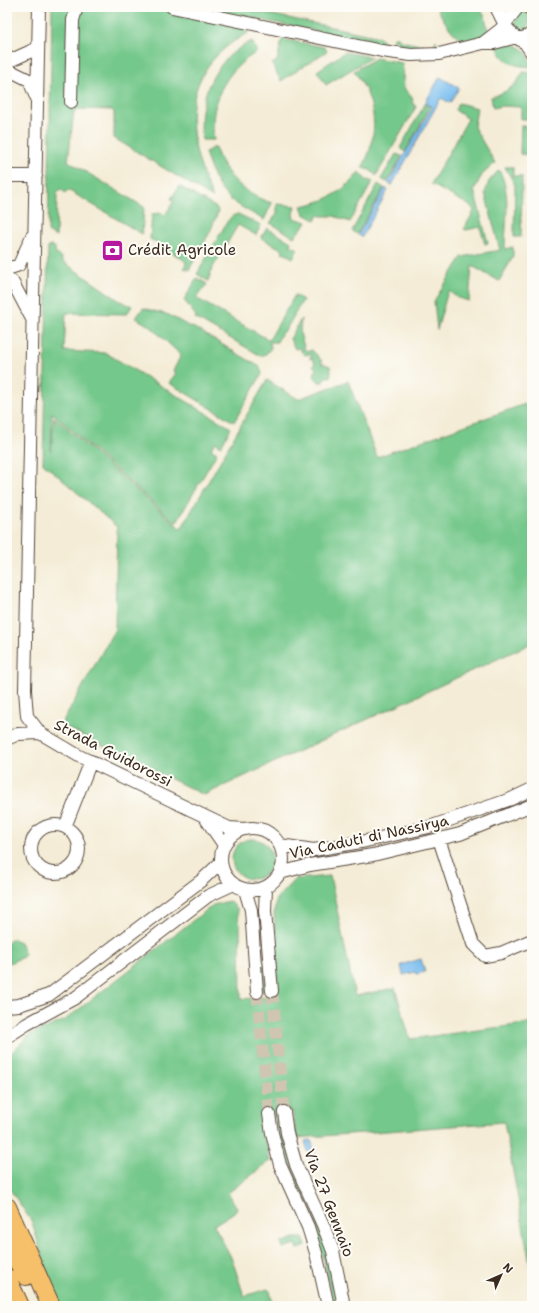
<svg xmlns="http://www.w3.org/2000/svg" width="539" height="1313" font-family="'Shantell Sans',sans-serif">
	<rect width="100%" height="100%" fill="#fdfcf7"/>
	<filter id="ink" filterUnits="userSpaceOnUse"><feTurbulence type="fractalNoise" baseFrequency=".025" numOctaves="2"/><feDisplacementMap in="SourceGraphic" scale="8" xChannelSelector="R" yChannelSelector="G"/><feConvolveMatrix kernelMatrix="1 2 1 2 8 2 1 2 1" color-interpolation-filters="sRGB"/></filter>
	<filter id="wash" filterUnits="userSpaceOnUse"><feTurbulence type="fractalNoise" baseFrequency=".012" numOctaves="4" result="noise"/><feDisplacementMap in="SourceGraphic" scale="16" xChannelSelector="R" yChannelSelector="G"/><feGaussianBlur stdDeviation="0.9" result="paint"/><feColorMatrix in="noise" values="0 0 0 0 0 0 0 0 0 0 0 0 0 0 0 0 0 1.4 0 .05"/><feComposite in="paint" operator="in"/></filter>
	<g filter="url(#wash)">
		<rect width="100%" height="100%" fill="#f4ecd6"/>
		<path fill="#75c88b" stroke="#587954" d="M52,7H72L78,20L84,7H148L248,29V33C177,70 184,134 213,198L114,138V112L112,110L77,109L74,111L68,161L144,207L142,234L68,190L66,193L60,189L57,193L56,237L48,232Z
			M198,7H235L380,37L384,43L383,45Z
			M436,7H478L485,16L489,35C458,51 450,29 436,7Z
			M522,10L528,13L530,21L527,29L521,32L517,31L513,23Z
			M397,36L401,41L433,48L436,40L437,49L402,48L393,38Z
			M282,39L324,47L327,51L281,81L272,64L277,61Z
			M252,41L257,52C224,71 209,103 214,140H202C197,98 213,59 252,41Z
			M513,44C524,47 531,57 531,67C514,66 503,63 497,46Z
			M345,52L372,57L326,85L317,71Z
			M376,58L402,63L404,88L413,99L412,102L416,107L376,176L370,170L362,168C380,135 377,101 354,71Z
			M523,72L531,73L530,119H521V107L502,106L493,108L491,97C505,93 517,86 523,72Z
			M459,103L477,108L474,127L495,163L482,175L474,190L488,243L485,244L480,227L466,230L464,229L474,211L472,207L431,184L468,119L455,110Z
			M425,104L430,107L405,152L400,148Z
			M521,126H530V155L520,154Z
			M215,147C224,174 244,195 272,203L264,220C226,198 218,196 205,152Z
			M396,154L402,156L387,182L381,179Z
			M505,167H513V176H522L521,237H514L515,185Z
			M499,170C512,192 505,224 505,249L513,247V257L499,281L472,266L469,301L458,298L448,291L437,330L434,301L462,257L500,250L485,193L489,181Z
			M359,172L366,180L373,181L350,222L334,216H321L318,215L315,220L304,214L301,206C325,202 344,192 359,172Z
			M378,184L384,188L357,234L352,231Z
			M179,186L217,208L218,212L210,232L189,270L184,268L186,263L184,260L150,239L152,214L161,213L165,215L174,201L171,199Z
			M277,204L295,206L293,214L294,218L307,222L294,237L270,223L277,214Z
			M238,214L261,225L256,235L238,225L212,269L208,281L197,274L227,222L232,216Z
			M267,228L291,242L290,245L298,249L293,258L282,252L283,250L261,238Z
			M50,246L55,247V253L62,258V261L120,301L132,306L127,314L66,313L64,351L106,353L231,428L221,446L215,442L211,449L217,453L176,523L52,413L51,451L54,417L181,529L267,380L298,399L348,381L377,457L525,404L532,420V643L204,795L61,725L115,629L117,527L43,463L48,247Z
			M197,278L207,284L196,298L269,340L295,295L303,300L285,331L282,332L277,342H270L271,348L266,354L261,356L195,318L196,316L184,300Z
			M143,308L169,315L190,327L191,326L260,367L262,374L234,422L169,383L176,373L173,371L181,355L151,327L136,318Z
			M301,319L300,333L305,350L308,351L312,350L322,361L321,363L330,366L331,373L330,377H325L323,382H319L314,376L316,367L313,366L315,363L312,358L309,359L312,355L310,354L305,355L302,351H300L302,349L300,348L295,349L290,339Z
			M232 859a20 20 0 1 1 40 0a20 20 0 1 1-40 0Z
			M330,876L355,996L395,988L410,1039L532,1023V1275L504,1122L297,1138L292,1111L279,1113L327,1251L339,1306H333L324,1260L288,1173L273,1113L261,1115L270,1161L228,1193L237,1208L236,1211L214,1225L232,1259L244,1296L268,1289L270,1291L273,1306H57L32,1222L7,1185V1057L29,1035L65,1020L213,905L229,901L237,908L240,927L241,999L278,996L274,914L276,899L295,879Z
			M258,914L267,991L262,992L257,931Z
			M13,939L20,942L25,954L23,957L7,964V942Z
			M295,1238H303L306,1246L298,1249L296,1244L283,1248L281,1243Z"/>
		<path fill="#78bdef" stroke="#5a7486" d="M440,77L459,88L450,103L441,98L392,185L388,183L432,107L425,103Z
			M385,188L388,190L362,237L358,235Z
			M421,959L425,972L416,974L415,972L403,975L401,965Z
			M311,1140L318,1163L312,1165L305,1141Z"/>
	</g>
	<g filter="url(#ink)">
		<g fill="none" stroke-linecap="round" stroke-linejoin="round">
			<path stroke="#cfc5b1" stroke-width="12" stroke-dasharray="12 6" stroke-linecap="butt" d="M272,991L284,1112
				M257,992L269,1114"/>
			<defs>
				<path id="minor" d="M39,7L25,690L27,716L40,733L79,756L229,828L245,829
					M172,7L382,51L411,55L439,54L483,43H494L513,38H523L532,34
					M496,7L506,27L514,36L525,43L532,53
					M483,43L501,29L518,7
					M7,62L38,48
					M7,69L29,80L35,95
					M71,102L73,20L77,7
					M7,176H36
					M7,269L19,265L32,236
					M7,280L12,281L32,319
					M7,739L18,734L40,733
					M204,816L224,845
					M31 849a24 24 0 1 1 48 0a24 24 0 1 1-48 0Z
					M65,827L91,761
					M221 859a31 31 0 1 1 62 0a31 31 0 1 1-62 0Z
					M439,839L473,944L485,956L501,953L532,940
					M280,845L314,850L366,841L429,827L511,799L532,789
					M280,873L310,865L373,855L460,834L532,805
					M266,887L265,911L272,991
					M245,890L251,910L257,992
					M7,1006L19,1005L49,995L202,880L221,862
					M7,1037L27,1024L75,998L208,896L234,884
					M284,1112L287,1133L296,1165L323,1225L333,1251L344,1306
					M269,1114L272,1133L280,1165L308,1227L316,1253L328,1306"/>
				<path id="major" d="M530,7H532"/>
				<path id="highway" d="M7,1207L51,1306
					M7,1242L26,1276
					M7,1278L20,1306"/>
			</defs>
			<use href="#minor" stroke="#57473a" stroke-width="14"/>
			<use href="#major" stroke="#57473a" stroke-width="17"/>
			<use href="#highway" stroke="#57473a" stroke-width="20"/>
			<use href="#minor" stroke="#fff" stroke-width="12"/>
			<use href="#major" stroke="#f6c06b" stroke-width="15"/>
			<use href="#highway" stroke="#f6c06b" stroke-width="18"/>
		</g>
	</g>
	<defs>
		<symbol id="bank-square" viewBox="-11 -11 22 22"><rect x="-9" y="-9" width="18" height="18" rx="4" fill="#b5179e" stroke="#fdfcf7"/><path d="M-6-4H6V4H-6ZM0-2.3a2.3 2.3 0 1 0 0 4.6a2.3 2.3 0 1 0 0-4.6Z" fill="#fff"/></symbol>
	</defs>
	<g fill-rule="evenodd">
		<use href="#bank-square" x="100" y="238" width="25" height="25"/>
	</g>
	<g text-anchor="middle" stroke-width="4" stroke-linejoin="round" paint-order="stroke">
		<g font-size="15" fill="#3b2a1e" stroke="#fdfcf7" text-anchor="start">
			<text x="128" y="255">Crédit Agricole</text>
		</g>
		<g font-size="15" fill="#3b2a1e" stroke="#fdfcf7">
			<text transform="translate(113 753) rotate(27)" y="5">Strada Guidorossi</text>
			<text transform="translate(369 837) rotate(-12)" y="5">Via Caduti di Nassirya</text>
			<text transform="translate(329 1203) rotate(69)" y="5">Via 27 Gennaio</text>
		</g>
	</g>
	<rect width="539" height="1313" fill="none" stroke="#fdfcf7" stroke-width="24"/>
	<g transform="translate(501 1275) rotate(45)" stroke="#fdfcf7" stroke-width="3" paint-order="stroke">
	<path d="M0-3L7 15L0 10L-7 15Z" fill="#3b2a1e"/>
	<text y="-6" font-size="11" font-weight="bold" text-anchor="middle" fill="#3b2a1e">N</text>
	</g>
</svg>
